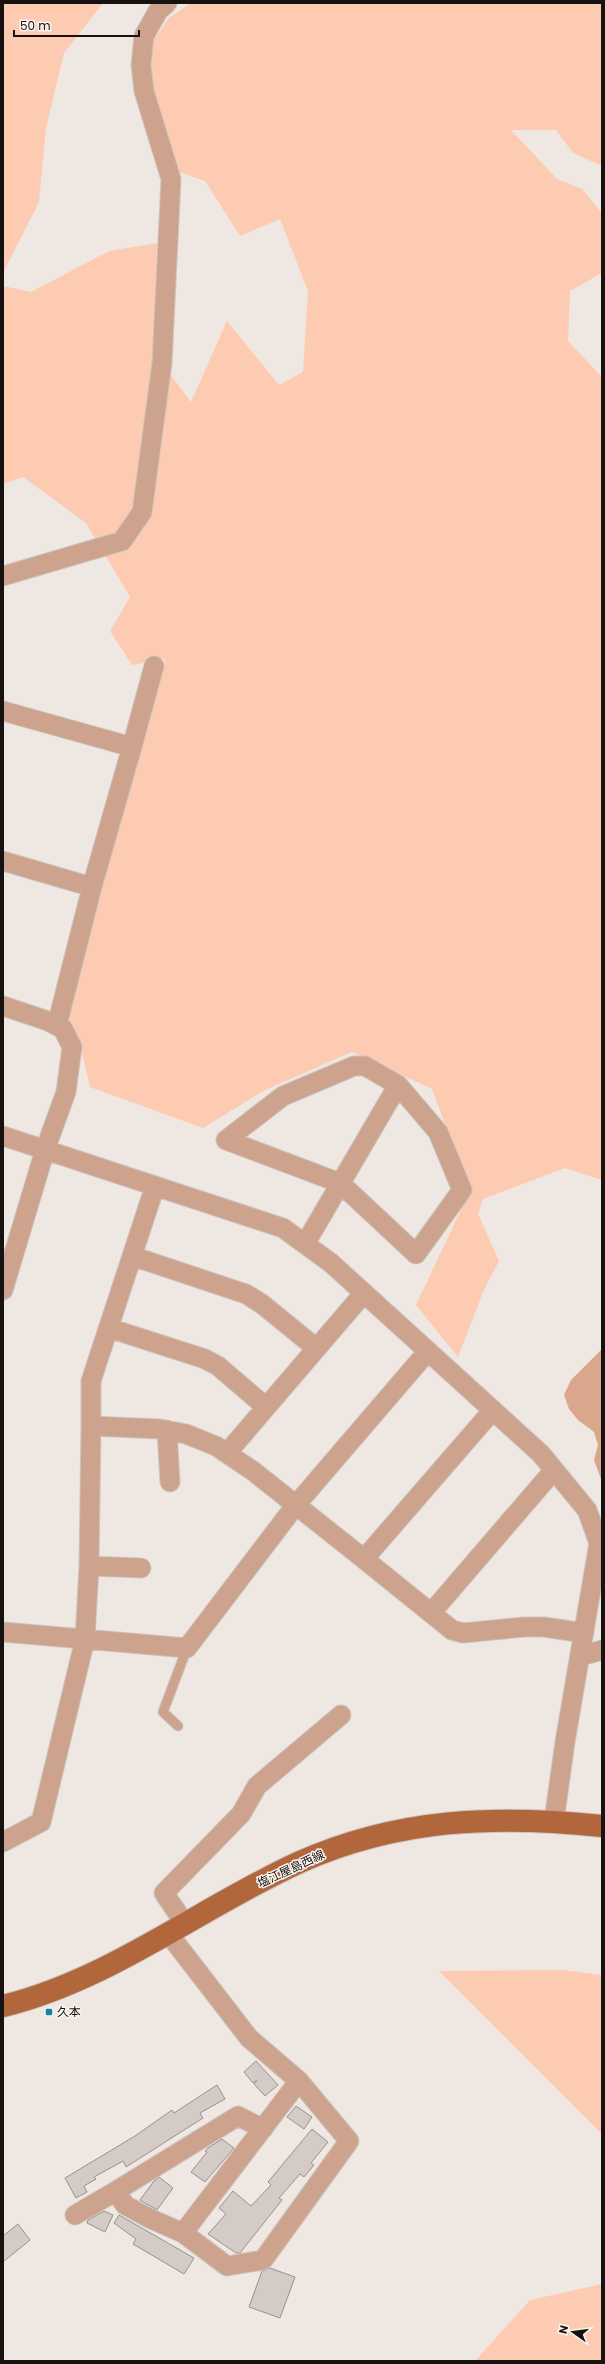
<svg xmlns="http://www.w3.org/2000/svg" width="605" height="2364" font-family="Poppins,'Noto Sans JP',sans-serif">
	<rect width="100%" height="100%" fill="#efe7e2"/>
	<path fill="#fdcbb1" d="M3,3H103L64,53L46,128L39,202L3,273Z
		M191,3H602V166L573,153L556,130H511L557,179L582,189L602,213V273L570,291L568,341L602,377V1180L565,1168L483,1199L478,1214L499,1261L483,1292L458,1357L416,1305L470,1191L432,1089L352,1052L263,1091L203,1128L90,1087L80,1045L66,1021L165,659L132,665L110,631L130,597L86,523L23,477L3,484V286L31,292L109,251L157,243L153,351L191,402L227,321L279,385L303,372L308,291L280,219L240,236L205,181L179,172L146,85L148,49L169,18Z
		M562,1970L602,1975V2134L439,1971Z
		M602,2284V2361H475L530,2300Z"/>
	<path fill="#dba78c" d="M602,1349V1482L594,1460L598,1445L594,1432L578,1420L569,1409L564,1395L571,1380Z"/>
	<path fill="#d4cbc7" stroke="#99918e" d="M256,2061L278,2085L265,2096L254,2084L257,2080L253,2083L244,2072Z
		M217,2085L225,2099L200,2113L203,2118L126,2167L123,2161L94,2177L96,2179L84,2186L87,2192L76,2198L65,2178L135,2136L172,2110L174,2113Z
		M296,2106L312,2117L304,2129L287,2117Z
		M312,2129L328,2142L311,2163L314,2165L304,2177L300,2174L279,2198L282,2200L240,2253H236L208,2234L226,2214L219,2208L233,2191L251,2206L271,2185L268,2182Z
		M222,2139L234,2148L205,2182L191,2172L207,2152L205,2151L208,2148Z
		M159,2177L173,2188L157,2210L140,2200L154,2181Z
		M104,2211L113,2215L105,2232L87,2223L88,2220Z
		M119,2215L194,2258L184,2274L133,2244L136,2239L114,2223Z
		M18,2224L30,2240L3,2262V2236Z
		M270,2268L295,2277L280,2318L249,2307L262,2271Z"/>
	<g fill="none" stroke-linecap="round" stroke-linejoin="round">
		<defs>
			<path id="service" d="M178,1726L163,1712L187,1648"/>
			<path id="minor" d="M3,576L122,541L142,512L162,363L171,179L144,91L141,65L144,36L158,11L167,3
				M3,711L132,747L92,887L57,1025
				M132,747L154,666
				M3,861L92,887
				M3,1006L48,1021L63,1029L72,1047L66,1092L45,1150L3,1290
				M3,1136L283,1228L331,1263L541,1454L587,1510L599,1543L565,1742L554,1821
				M305,1244L398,1085L438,1132L462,1190L416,1254L340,1183L226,1140L283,1096L354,1066H365L398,1085
				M132,1256L246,1294L262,1304L316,1348
				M109,1328L205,1359L218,1366L266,1407
				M91,1426V1381L155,1186
				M167,1430L170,1482
				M227,1453L364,1293
				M364,1559L452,1630L463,1633L524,1627H544L584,1633
				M89,1566L141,1568
				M431,1613L554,1470
				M3,1632L187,1648L295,1506L428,1351
				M581,1656L602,1650
				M3,1842L41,1822L85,1639L89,1566L91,1426L160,1429L186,1434L216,1446L253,1471L364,1559L493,1410
				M185,1924L164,1893L241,1814L257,1786L341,1715
				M168,1933L249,2038L299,2081L349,2141L263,2260L227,2266L183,2233L299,2081
				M75,2215L116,2191
				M183,2233L149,2218L125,2205L116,2191L238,2116L263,2129"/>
			<path id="primary" d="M3,2006C110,1980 201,1907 300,1862C399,1818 496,1815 602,1826"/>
		</defs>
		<use href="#service" stroke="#ccc5c1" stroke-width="11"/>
		<use href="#minor" stroke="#ccc5c1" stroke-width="21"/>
		<use href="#primary" stroke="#ccc5c1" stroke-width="24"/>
		<use href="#service" stroke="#cda38d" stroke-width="9"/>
		<use href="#minor" stroke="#cda38d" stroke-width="19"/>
		<use href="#primary" stroke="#b1663b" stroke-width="22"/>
	</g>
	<rect fill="#1283aa" stroke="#fcf4f0" stroke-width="1.5" x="45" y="2008" width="8" height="8" rx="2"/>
	<g text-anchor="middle" stroke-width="3" stroke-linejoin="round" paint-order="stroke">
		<g font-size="12" fill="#151211" stroke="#fcf4f0">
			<text transform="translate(291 1869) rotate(-25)" y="4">塩江屋島西線</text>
		</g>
		<g font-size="12" fill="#151211" stroke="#fcf4f0" text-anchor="start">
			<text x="57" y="2016">久本</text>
		</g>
	</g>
	<rect width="605" height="2364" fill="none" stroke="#151211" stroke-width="8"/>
	<g transform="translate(573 2332) rotate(284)" stroke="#fcf4f0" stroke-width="3" paint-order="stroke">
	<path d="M0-3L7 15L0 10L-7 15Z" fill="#151211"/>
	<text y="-6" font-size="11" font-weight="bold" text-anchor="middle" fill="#151211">N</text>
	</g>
	<path d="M14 30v6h125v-6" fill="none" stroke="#151211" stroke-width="2"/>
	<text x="20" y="30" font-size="12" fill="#151211" stroke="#fcf4f0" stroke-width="3" paint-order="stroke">50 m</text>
</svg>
